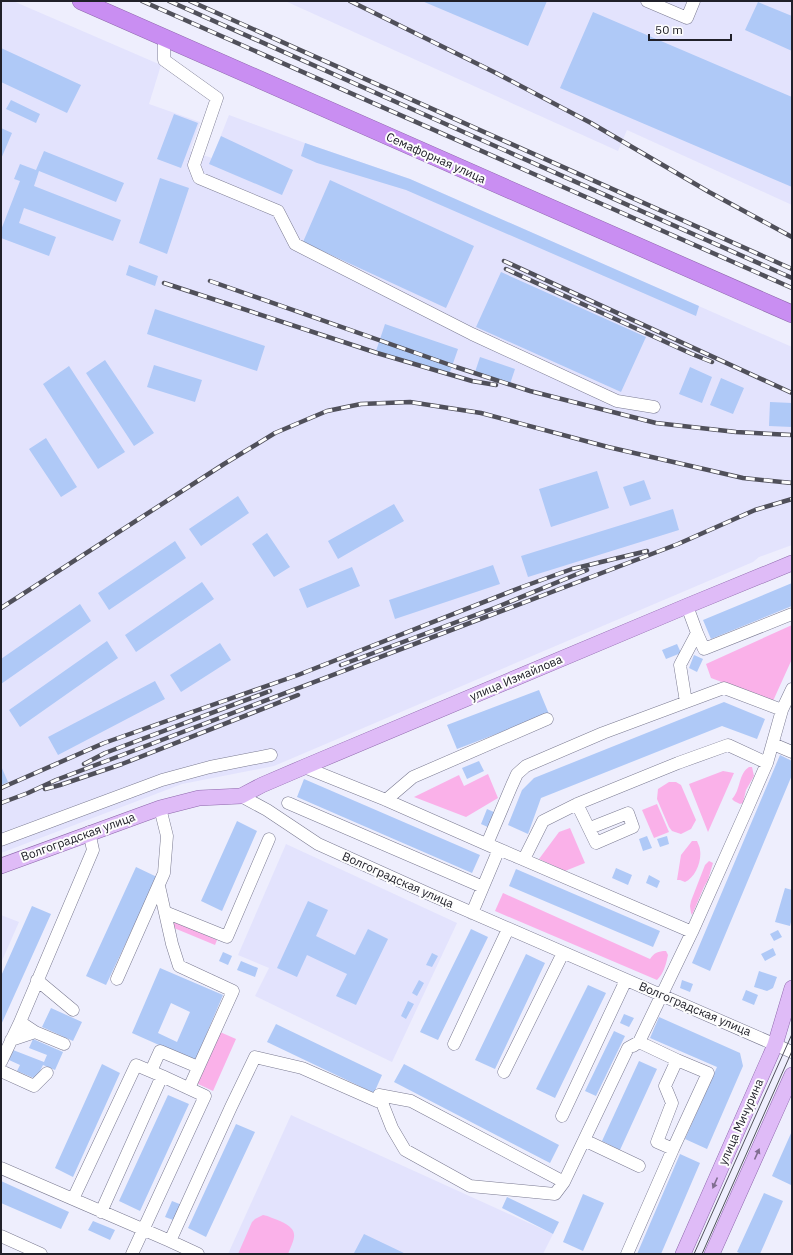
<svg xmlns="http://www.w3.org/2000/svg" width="793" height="1255" font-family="'IBM Plex Sans',sans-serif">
	<rect width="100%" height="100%" fill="#eeeefd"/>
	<path fill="#e3e3fd" d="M1,1H13L161,65L149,104L200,122L190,151L212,158L229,115L305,143L410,179L792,347V545L759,557L753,562L274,766L182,784L1,853Z
		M285,1H792V205L627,130L618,151Z
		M286,844L457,923L392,1062L255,996L269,968L238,955Z
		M1,915L19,922L1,963Z
		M291,1115L553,1234L543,1254H228Z"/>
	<path fill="#fab1e9" d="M792,625V659L773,701L711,678L706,664Z
		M749,767H752L754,776L746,790L743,803L740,804L734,801L732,799C741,790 738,774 749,767Z
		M723,771L734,773L708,832L689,784Z
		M488,774L498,798L466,817L414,797L459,775L464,786Z
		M669,782H676L681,785L696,820L691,829L681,834L672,831L669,827L657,799L658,789Z
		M657,804L669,832L654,838L642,810Z
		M570,828L585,863L565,871L539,859L559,832Z
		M692,841H697C698,844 700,847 700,850C702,861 695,878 685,882L680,880H677L681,855Z
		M709,861L713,863L708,880L704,887L692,915L691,913L690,906L691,901L705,865Z
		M503,893L650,959C654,953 658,951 666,951L668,955C666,964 664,973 657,980L495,911Z
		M176,922L217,940L215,945L174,928V923Z
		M220,1032L236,1039L213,1091L196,1083Z
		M263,1215C269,1216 274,1219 280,1221C300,1230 295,1237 288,1254H238L252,1222L255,1219Z"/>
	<path fill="#afc9f7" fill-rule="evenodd" d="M422,1H547L528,46Z
		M758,2L792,16V51L745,30Z
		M593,12L792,97V187L560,88Z
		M1,48L81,85L67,113L1,82Z
		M11,100L40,114L36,123L6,109Z
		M174,114L198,123L181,168L157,159Z
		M1,128L12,133L1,159Z
		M221,136L293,170L282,195L209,164Z
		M305,143L410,179L699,306L696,316L406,190L317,163L301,156Z
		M44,151L124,183L116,202L39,171L34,186L121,220L113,241L24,208L19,223L56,237L49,256L1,238V230L20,181L14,179L20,164L36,170Z
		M160,178L189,188L167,254L139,243Z
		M330,180L474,246L446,308L303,242Z
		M129,265L158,276L155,286L126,275Z
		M501,272L646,337L621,392L476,327Z
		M155,309L265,346L257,371L147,334Z
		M385,324L458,349L449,375L376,351Z
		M480,357L515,369L510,384L475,372Z
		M105,360L154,433L134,446L86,373Z
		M154,365L202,380L195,402L147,387Z
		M69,366L125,452L98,469L43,384Z
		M690,367L712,377L702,403L679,394Z
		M721,378L744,388L733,414L710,405Z
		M770,402L792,403V427L769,426Z
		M46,438L77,487L61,497L29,449Z
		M597,471L609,508L551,527L539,489Z
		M644,480L651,499L630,506L623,487Z
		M238,496L249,513L201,546L189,529Z
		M394,504L404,521L338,559L328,541Z
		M673,509L679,530L528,577L521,556Z
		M267,533L290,567L274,577L252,544Z
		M175,541L186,558L109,610L98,593Z
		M493,565L500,584L395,619L389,600Z
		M352,567L360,586L307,608L299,589Z
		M202,582L214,599L136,652L125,635Z
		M792,583V606L711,639L703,620Z
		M80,604L91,621L1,684V659Z
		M107,641L118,658L20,727L9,710Z
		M220,643L231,660L181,692L170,675Z
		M677,644L681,653L666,659L662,650Z
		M694,655L703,659L697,672L689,668Z
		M155,681L165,699L58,755L48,737Z
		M539,690L549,714L457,749L447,725Z
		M724,702L765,719L757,739L722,726L541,798L528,834L508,825L522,790L534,778Z
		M780,755L792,761V775L710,971L692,963Z
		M479,761L484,771L467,779L462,768Z
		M1,766L8,782L1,785Z
		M304,779L480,855L472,873L297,797Z
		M487,809L496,813L490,828L481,824Z
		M237,821L257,831L222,911L201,901Z
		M647,836L652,848L643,851L639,839Z
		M667,836L669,844L660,847L657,839Z
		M136,867L157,877L106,985L86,976Z
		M616,868L632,875L628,885L612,878Z
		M516,869L660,931L653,947L509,886Z
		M649,875L660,881L657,888L646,883Z
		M785,888L792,890V918L790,926L775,922Z
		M308,901L328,910L316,936L355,955L368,929L388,939L356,1005L336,996L347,974L307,955L297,977L277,968Z
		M32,906L51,914L1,1025V976Z
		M471,929L488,937L438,1040L420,1032Z
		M778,930L782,937L774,941L770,934Z
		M773,948L776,955L765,961L761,954Z
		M223,952L232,956L228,965L219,961Z
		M432,953L438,956L432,967L426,965Z
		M526,954L545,963L495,1069L475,1060Z
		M241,961L258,968L255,977L237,970Z
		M160,968L223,995L195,1061L132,1033ZM171,1003L190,1012L177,1042L158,1033Z
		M759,971L777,977L773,988L767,991L754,987Z
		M419,980L424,983L417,996L412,993Z
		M682,980L693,984L690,992L680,988Z
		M588,985L606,993L555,1098L536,1089Z
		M746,990L758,995L754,1005L742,1000Z
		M408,1001L414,1004L406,1019L401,1016Z
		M51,1008L82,1022L73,1041L42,1027Z
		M624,1014L634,1018L629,1027L620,1023Z
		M659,1017L740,1053L743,1066L707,1149L685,1139L717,1067L650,1038Z
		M276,1024L382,1075L374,1093L267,1042Z
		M614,1031L625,1036L596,1096L585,1091Z
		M33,1039L63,1052L55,1070L43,1065L36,1079L17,1071L20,1065L9,1060L13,1050L44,1062L47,1055L29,1048Z
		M639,1061L657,1069L620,1150L602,1141Z
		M102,1064L120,1073L73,1177L55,1168Z
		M404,1064L559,1145L550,1163L394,1082Z
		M168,1095L189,1104L140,1211L119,1201Z
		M236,1124L255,1132L206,1237L188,1228Z
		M792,1131V1182L791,1185L772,1176Z
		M680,1154L700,1163L661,1254H637Z
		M1,1181L69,1212L61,1229L1,1203Z
		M764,1193L783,1201L760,1254H742L737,1252Z
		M583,1194L604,1203L583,1251L563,1242Z
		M507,1197L559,1222L553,1234L502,1208Z
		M172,1201L182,1205L176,1221L165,1217Z
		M93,1221L115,1230L110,1240L88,1230Z
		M364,1234L406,1254L354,1253Z"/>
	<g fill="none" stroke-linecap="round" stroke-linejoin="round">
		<defs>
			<path id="minor" d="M647,1L687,18L694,1
				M164,38V60L217,98L194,165L199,178L278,211L295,244L472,334L617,401L654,407
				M697,633L704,649L792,614
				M686,702L680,665L697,633L687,606
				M782,710L792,689
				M773,744L792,752
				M304,767L386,800L495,848
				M241,796L267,810L318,844L429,894L792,1052
				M386,800L413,777L547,719
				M288,803L483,887
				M577,804L596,843L633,827L628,813L590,828
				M1,840L162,780L210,767L271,755
				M517,857L524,859L543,821L577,804L678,763L728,745L767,763L747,809L692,932
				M159,886L172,944L179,966L233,991L189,1088
				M165,912L227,937L269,839
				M472,913L499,849
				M117,979L164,873L167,836L160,808
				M37,980L73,1010
				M35,1032L64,1044
				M11,1040L35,1032L20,1022
				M454,1044L508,929
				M633,1046L639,1042L677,1060L665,1086L672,1103L657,1142L673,1149L708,1073L677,1060
				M1,1062L20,1022L93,850L89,832
				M1,1071L34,1086L47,1073
				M151,1071L160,1051L198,1067
				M504,1072L563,953
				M379,1095L392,1128L405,1150L470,1186L555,1194L564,1182
				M562,1116L626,980
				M584,1140L639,1166
				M1,1168L170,1241L231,1107L255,1057L302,1068L377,1101L379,1095L411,1101L564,1182L628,1048L639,1042L692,932L487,844L512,785L517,774L526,766L603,733L724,688L782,710L767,763
				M73,1199L136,1065L162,1076L101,1212
				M1,1236L41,1254
				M170,1241L198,1254
				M132,1254L205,1096L162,1076
				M627,1254L673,1149"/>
			<path id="major" d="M1,866L160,808L199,798L241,796L262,785L304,767L687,606L792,563
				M683,1254L775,1045L792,988
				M712,1254L792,1075"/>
			<path id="highway" d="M81,1L792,314"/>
		</defs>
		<use href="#minor" stroke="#7a7a91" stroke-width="13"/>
		<use href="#major" stroke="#8e68ac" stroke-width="16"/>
		<use href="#highway" stroke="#8e68ac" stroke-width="18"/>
		<use href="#minor" stroke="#fff" stroke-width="12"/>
		<use href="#major" stroke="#dfbbf7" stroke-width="15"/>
		<use href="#highway" stroke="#c98ef2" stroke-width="17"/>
		<path stroke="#50505a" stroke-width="1" d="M694,1254L792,1034
			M702,1254L792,1051"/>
		<defs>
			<path id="rail" d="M142,1L792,288
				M169,1L792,278
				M190,1L792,269
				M350,1L496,73L591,123L709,192L792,237
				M504,261L792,393
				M506,269L692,354L712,362
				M210,281L456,367L530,391L656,423L736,432L792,435
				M164,283L377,353L472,381L496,385
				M1,608L224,464L275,433L327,411L361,404L410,402L481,413L608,447L743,478L792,483
				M341,665L497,607L587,570
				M84,764L105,753L270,691
				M1,788L104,743L298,675L522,587L572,569L647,551
				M45,789L60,785L122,764L298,695
				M1,803L28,793L56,780L109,760L678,544L755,510L792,499"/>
		</defs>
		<use href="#rail" stroke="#50505a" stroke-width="4.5"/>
		<use href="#rail" stroke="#fdfdfd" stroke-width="3" stroke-dasharray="9" stroke-linecap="butt"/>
	</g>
	<defs><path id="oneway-solid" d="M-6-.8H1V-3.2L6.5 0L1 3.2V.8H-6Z"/></defs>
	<g fill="#806e90">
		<use href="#oneway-solid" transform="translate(757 1154) rotate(-66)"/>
		<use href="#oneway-solid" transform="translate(715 1183) rotate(114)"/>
	</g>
	<g text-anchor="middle" stroke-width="4" stroke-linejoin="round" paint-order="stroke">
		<g font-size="12" fill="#202029" stroke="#fdfdfd">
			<text transform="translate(436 158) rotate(24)" y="4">Семафорная улица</text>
			<text transform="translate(516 678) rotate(-23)" y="4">улица Измайлова</text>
			<text transform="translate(78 837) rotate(-20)" y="4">Волгоградская улица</text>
			<text transform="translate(398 880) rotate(24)" y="4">Волгоградская улица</text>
			<text transform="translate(695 1009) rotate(23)" y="4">Волгоградская улица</text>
			<text transform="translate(741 1122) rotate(-66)" y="4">улица Мичурина</text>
		</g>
	</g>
	<rect width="793" height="1255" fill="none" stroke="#202029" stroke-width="4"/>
	<path d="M649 34v6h82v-6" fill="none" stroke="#202029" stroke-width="2"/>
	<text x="655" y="34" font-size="12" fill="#202029" stroke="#fdfdfd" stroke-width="3" paint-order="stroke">50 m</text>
</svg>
